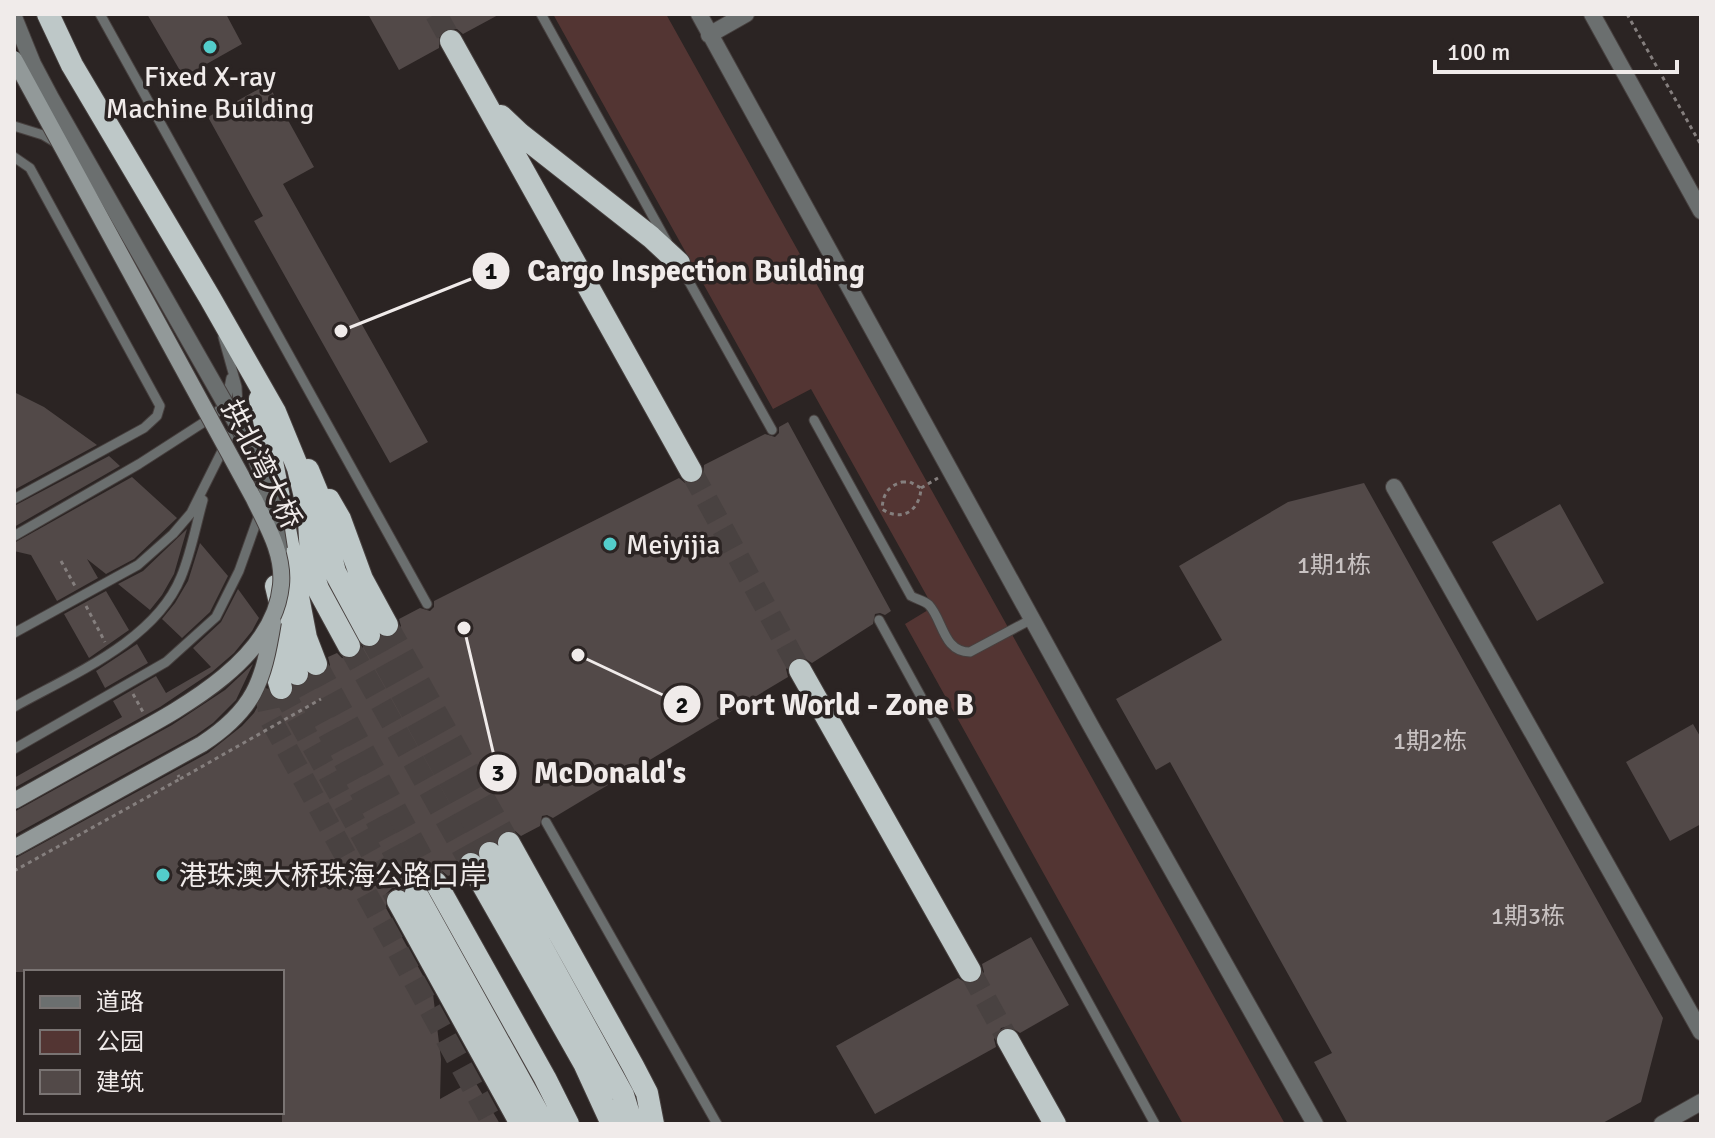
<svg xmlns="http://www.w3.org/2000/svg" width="1715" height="1138" font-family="Signika,'Noto Sans SC',sans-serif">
	<rect width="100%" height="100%" fill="#2b2423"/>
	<path fill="#533533" d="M553,14H666L1285,1124H1183L905,624L933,607L811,389L773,409Z"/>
	<path fill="#524948" d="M147,14H226L242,44L187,75L182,74Z
		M368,14H500L463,34L457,29L445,28L439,35V48L399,70Z
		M268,84L314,167L283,184L428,442L390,463L254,221L263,216L208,117Z
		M14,392L44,407L97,445L14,490Z
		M788,422L891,611L885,615L880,613L875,614L873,624L812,663L801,656L792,658L786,669L788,677L553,818L547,815L542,816L540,826L521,836L515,831L503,830L496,840L483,841L476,851L463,852L457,863L459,871L448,876L442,871L430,870L422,881L410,880L403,888H392L386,894V908L433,994L441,1059L440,1099L474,1080L500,1124H282V972H14V859L208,753L242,726L254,713L267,690L272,699L286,701L292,697L295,688L306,685L311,676L320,677L326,673L330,665L328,657L337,653L342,658L355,659L363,647L375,648L382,638L394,637L401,626L399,619L420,608L430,611L434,607V601L679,478L685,483L697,484L703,477L704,465L765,434L775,437L779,433V427Z
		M109,456L120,466L14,527V506Z
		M132,477L177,518L134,559L106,574L87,559L98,578L57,601L31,555L14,551V543Z
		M1364,483L1663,1018L1641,1102L1601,1124H1348L1314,1062L1332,1053L1170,762L1156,770L1116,699L1222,640L1179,566L1288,502Z
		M1560,504L1604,583L1537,621L1492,542Z
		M187,529L174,574L162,595L150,610L118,584L143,571Z
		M200,543L228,576L210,612L182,638L162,619L175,603L188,581Z
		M238,589L259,618L252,631L234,653L212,672L160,707L14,788V778L122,717L113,701L156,676L166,693L211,667L193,648L221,622Z
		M106,591L129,630L89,658L64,614Z
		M137,644L148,663L105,688L96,671Z
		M253,664L236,700L213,723L196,735L14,835V812L172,725L225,690Z
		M1693,724L1701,738V824L1670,841L1626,762Z
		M1031,937L1069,1005L1020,1033L1009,1026L1001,1028L994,1039L996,1047L875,1114L836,1046L958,978L969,985L978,983L984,972L982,964Z"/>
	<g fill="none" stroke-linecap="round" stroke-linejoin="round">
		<path stroke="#494241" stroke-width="22" stroke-dasharray="22 11" stroke-linecap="butt" d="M436,14L451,41
			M691,471L800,670
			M387,625L509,843
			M369,635L490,853
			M349,646L471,864
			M273,656L265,691L271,720L493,1124
			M316,664L436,883
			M297,674L416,893
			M281,688L398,901
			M970,971L1008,1040"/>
		<defs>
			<path id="service" d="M100,14L427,604
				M541,14L667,242
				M14,126L43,135L58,144
				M14,157L30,168L160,406L157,416L144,428L14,499
				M678,262L772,430
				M814,420L911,596C916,599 925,601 929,605C943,620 943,652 970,652L1032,619
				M14,536L139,464L212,417L226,403L231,378
				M879,620L1155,1124
				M14,633L138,565L173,534L191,513L235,425L238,407L237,387L223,337
				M14,707C71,675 155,641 181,577C191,553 196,525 203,500
				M14,749L166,662L216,617L239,571L260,512
				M546,822L717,1124"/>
			<path id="minor" d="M699,14L1092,728L1315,1124
				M709,35L746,14
				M1394,487L1701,1032
				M1662,1124L1701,1102"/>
			<path id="tertiary" d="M1592,14L1701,211"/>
			<path id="trunk" d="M48,14L72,65L210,298L275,412L298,468L304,493L309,521L312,571L318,589L349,646
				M451,41L691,471
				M501,116L520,134L651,237L679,263
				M260,399L306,638L316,664
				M308,470L325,511L328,545L335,572L369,635
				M329,500L340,519L362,579L387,625
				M276,586L297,674
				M277,630V675L281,688
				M800,670L970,971
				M509,843L633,1066L647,1093L653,1124
				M490,853L623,1095L632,1124
				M471,864L584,1063L612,1124
				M436,883L545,1078L568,1124
				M416,893L544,1124
				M398,901L521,1124
				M1008,1040L1055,1124"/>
		</defs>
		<use href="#service" stroke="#47403f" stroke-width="11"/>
		<use href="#minor" stroke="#47403f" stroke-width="18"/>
		<use href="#tertiary" stroke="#47403f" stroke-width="18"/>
		<use href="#trunk" stroke="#47403f" stroke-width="24"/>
		<path stroke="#857f7e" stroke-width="3" stroke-dasharray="4 4" stroke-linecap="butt" d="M1627,14L1701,145
			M902,482H910L921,488C920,510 902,523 882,509C883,494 888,486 902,482Z
			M921,488L938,478
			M61,561L75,586
			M86,606L105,642
			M133,694L143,712
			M180,779L321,699
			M14,871L180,779L178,775"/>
		<use href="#service" stroke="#6b6f6f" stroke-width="9"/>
		<use href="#minor" stroke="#6b6f6f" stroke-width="16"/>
		<use href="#tertiary" stroke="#6b6f6f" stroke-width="16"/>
		<use href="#trunk" stroke="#bec8c8" stroke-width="22"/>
		<defs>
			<path id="minor-bridge" d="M14,17L33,64L51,98L255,456L272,503L279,549"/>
			<path id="secondary-bridge" d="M14,59L254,499C267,526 284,554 281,585C274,662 176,711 116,744C82,763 48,782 14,801
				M14,848L202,744C254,710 263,683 273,622"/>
		</defs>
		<use href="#minor-bridge" stroke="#47403f" stroke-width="18" stroke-linecap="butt"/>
		<use href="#secondary-bridge" stroke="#47403f" stroke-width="18" stroke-linecap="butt"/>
		<use href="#minor-bridge" stroke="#6b6f6f" stroke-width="16"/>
		<use href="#secondary-bridge" stroke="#929999" stroke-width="16"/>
	</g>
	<g fill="#53cdcb" stroke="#2b2423" stroke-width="3">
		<circle cx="210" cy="47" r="8"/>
		<circle cx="610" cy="544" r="8"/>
		<circle cx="163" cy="875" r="8"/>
	</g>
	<g text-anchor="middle" stroke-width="7" stroke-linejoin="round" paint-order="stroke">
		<g font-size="24" fill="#c8c2c2">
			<text x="1334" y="573">1期1栋</text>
			<text x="1430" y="749">1期2栋</text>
			<text x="1528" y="924">1期3栋</text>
		</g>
		<g font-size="28" fill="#f0ebea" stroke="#2b2423" text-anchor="start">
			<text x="210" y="86" text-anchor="middle">Fixed X-ray<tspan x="210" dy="32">Machine Building</tspan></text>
			<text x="626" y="554">Meiyijia</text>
			<text x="179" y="885">港珠澳大桥珠海公路口岸</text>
		</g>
		<g font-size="28" fill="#f0ebea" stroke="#2b2423">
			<text transform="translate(262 464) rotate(63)" y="10">拱北湾大桥</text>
		</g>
	</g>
	<path fill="none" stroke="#f0ebea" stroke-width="3" d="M341 331L491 271M578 655L682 704M464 628L498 773"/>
	<g fill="#f0ebea" stroke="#2b2423" stroke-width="3">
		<circle cx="341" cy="331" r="8"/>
		<circle cx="578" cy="655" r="8"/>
		<circle cx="464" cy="628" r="8"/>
		<circle cx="491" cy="271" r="20"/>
		<circle cx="682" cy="704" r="20"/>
		<circle cx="498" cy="773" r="20"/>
	</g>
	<g font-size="24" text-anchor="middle" font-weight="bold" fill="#111">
		<text x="491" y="279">1</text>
		<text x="682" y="713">2</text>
		<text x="498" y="781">3</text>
	</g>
	<g font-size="30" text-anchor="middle" font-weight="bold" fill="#f0ebea" stroke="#2b2423" stroke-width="7" stroke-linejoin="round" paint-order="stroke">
		<text x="696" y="281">Cargo Inspection Building</text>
		<text x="846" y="715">Port World - Zone B</text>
		<text x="610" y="783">McDonald's</text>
	</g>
	<rect width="1715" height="1138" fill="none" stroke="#f0ebea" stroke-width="32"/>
	<rect x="24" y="970" width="260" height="144" fill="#2b2423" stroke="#7a7473" stroke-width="2"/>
	<rect x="40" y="996" width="40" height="12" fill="#6b6f6f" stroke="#7a7473" stroke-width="2"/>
	<text x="96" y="1010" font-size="24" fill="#f0ebea">道路</text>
	<rect x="40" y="1030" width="40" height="24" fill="#533533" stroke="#7a7473" stroke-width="2"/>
	<text x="96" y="1050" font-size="24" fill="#f0ebea">公园</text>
	<rect x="40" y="1070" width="40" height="24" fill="#524948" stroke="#7a7473" stroke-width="2"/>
	<text x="96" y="1090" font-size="24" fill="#f0ebea">建筑</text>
	<path d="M1435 60v12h242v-12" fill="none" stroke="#f0ebea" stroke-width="4"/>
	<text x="1447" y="60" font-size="24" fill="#f0ebea" stroke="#2b2423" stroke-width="6" paint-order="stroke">100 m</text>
</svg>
